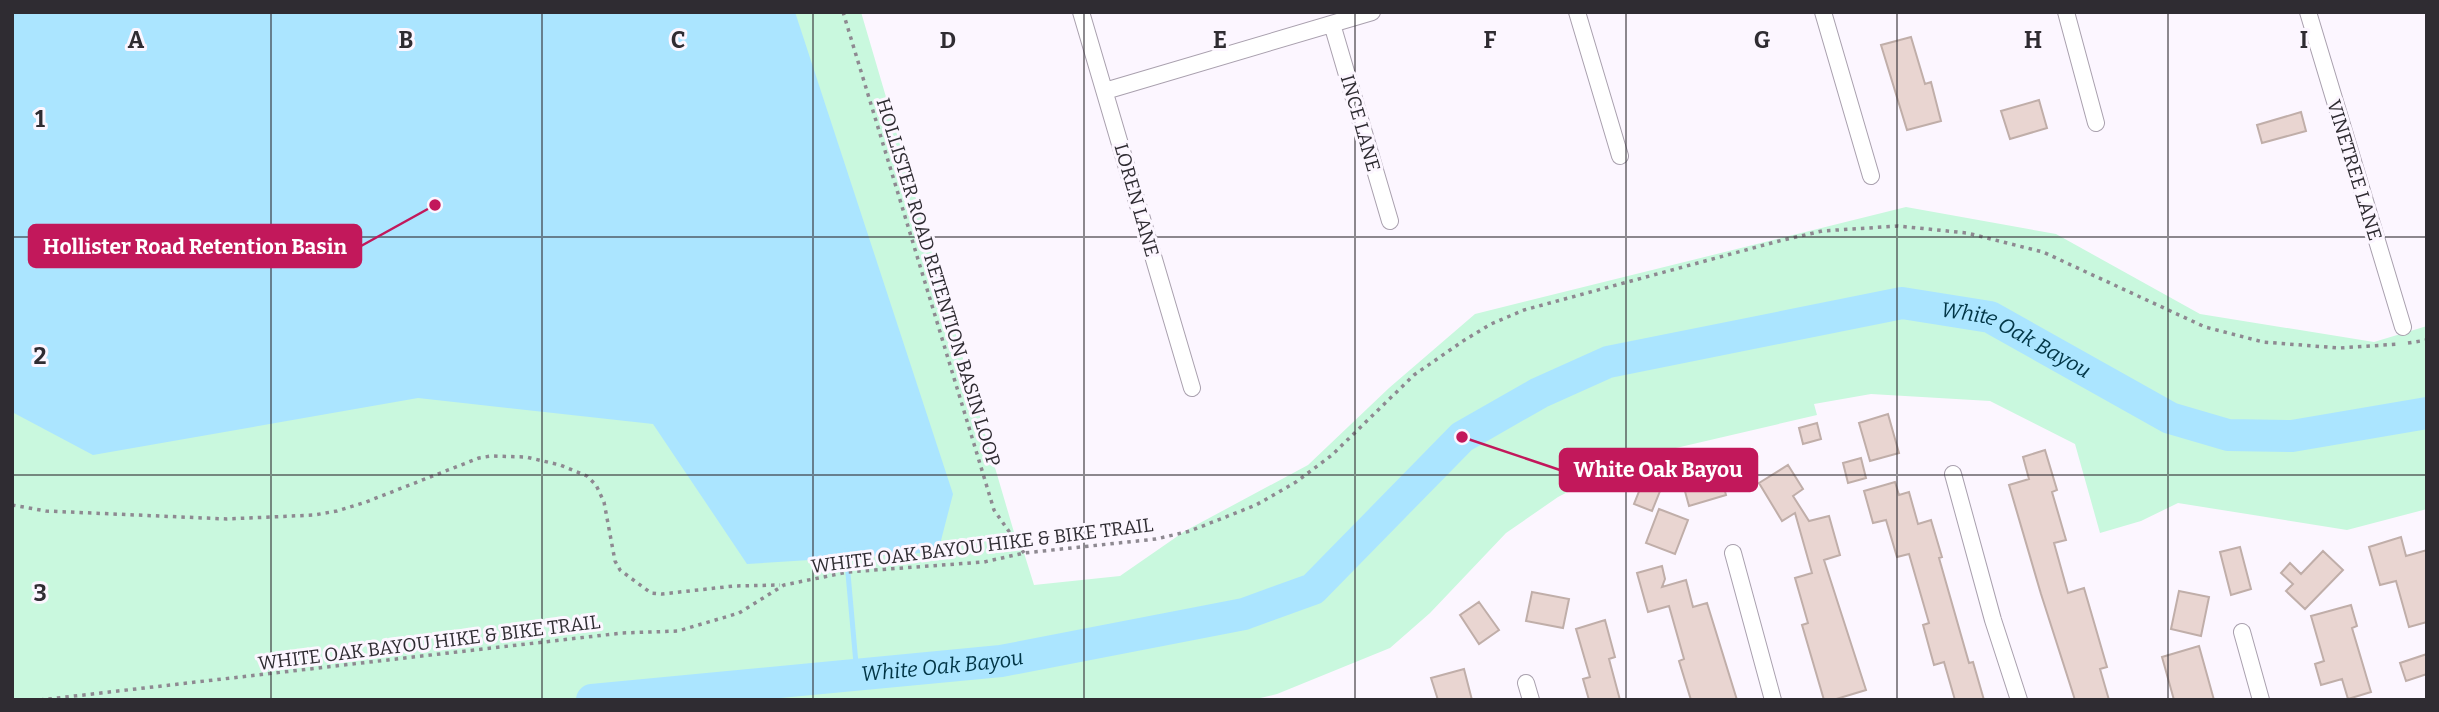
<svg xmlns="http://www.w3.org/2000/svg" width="2439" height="712" font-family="Bitter,serif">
	<rect width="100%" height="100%" fill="#fcf6ff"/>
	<path fill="#c9f8de" d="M12,12H861L1016,539L1024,553L1034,585L1120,576L1185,531L1308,465L1389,388L1475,314L1906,207L2056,234L2200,314L2374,342L2427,326V509L2347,530L2178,503L2141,521L2100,533L2075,444L1990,401L1871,394L1814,404L1817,415L1633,458L1558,497L1506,533L1430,613L1390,648L1277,694L1252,700H12Z"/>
	<path fill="#abe5ff" d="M12,12H795L953,494L938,552L747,564L653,424L418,398L93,455L12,412Z"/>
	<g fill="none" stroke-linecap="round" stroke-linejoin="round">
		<path stroke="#abe5ff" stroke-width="5" d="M846,551L857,675"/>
		<path stroke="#abe5ff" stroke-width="32" id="s1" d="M592,700L1001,661L1244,614L1313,589L1462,437L1539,393L1608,362L1902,303L1990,317L2170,418L2228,435L2292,436L2427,413"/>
	</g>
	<path fill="#e9d5d1" stroke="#c0aea9" stroke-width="2" d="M1911,37L1925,84L1931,82L1941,121L1907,130L1881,45Z
		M2039,100L2047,128L2010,139L2001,111Z
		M2301,112L2306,131L2262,143L2257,125Z
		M1888,414L1899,453L1870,461L1859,423Z
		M1817,423L1821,439L1803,444L1799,428Z
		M2045,450L2057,490L2052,492L2066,540L2054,543L2068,593L2084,588L2107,667L2100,669L2109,700H2075L2041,594L2009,485L2029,479L2023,457Z
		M1861,458L1866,478L1848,483L1843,463Z
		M1717,462L1726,495L1689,506L1680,473Z
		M1788,465L1803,489L1793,496L1809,521L1829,516L1840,555L1824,560L1866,690L1833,700H1824L1802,625L1808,623L1795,578L1812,573L1795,513L1782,521L1759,483Z
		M1895,482L1899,495L1909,492L1918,524L1931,520L1942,557L1939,558L1969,663L1973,662L1984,700H1955L1944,662L1934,665L1923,625L1929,623L1909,554L1897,557L1886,520L1873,523L1864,491Z
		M1642,484L1660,491L1652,511L1634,504Z
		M1659,509L1688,520L1675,554L1646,543Z
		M2401,537L2406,556L2427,550V622L2409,627L2396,581L2380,585L2369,547Z
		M2240,547L2251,589L2231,595L2220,552Z
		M2323,551L2343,570L2305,609L2286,591L2293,584L2281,573L2290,563L2301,574Z
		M1662,566L1665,579L1662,587L1686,580L1693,607L1707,603L1737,700H1691L1679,661L1684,659L1669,606L1648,612L1637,573Z
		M2179,591L2209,597L2201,636L2171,629Z
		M1532,592L1569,599L1563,628L1526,621Z
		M1479,602L1499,630L1479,644L1460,615Z
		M2351,605L2357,626L2352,628L2371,692L2348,699L2342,679L2321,685L2315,664L2324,661L2311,616Z
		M1605,620L1615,657L1609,659L1620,700H1589L1583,679L1590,677L1576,629Z
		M2199,646L2214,700H2174L2162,657Z
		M2427,654V674L2406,681L2400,663Z
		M1464,669L1472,700H1438L1431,678Z"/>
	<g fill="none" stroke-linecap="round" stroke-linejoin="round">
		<defs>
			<path id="street" d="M1081,12L1192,388
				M1577,12L1620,156
				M1823,12L1871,176
				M2066,12L2096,123
				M2308,12L2403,327
				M1332,24L1390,221
				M1105,91L1372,12
				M1953,474L1993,620L2019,700
				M1733,553L1773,700
				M2242,632L2261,700
				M1526,683L1531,700"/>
		</defs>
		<use href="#street" stroke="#a9a0ae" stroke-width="18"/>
		<path stroke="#8e8991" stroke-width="3.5" stroke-dasharray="3.5 5" stroke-linecap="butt" d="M843,12L994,510L1024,553
			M2408,343L2427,340
			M12,505L46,511L227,519L314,515L337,511L366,502L479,458L491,456L526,457L560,465L587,476L596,485L604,502L615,561L620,570L651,593L662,594L734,586L780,585
			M40,700L622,633L678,631L739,613L784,585L848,572L984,562L1024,553L1156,539L1190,531L1256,505L1296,482L1332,455L1414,375L1463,341L1491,324L1524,310L1779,241L1822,231L1898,226L1967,233L2043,252L2205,327L2263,342L2339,348L2400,344"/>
		<use href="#street" stroke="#fff" stroke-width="16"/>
	</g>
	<path fill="none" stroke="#2f2c32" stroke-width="2" stroke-opacity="0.55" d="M271,12V700M542,12V700M813,12V700M1084,12V700M1355,12V700M1626,12V700M1897,12V700M2168,12V700M12,237H2427M12,475H2427"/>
	<g text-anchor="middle" stroke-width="6" stroke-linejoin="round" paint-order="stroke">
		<g font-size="19" fill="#2f2c32" stroke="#fcf6ff">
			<text transform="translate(1361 123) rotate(74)" y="7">INCE LANE</text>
			<text transform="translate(2355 170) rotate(73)" y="7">VINETREE LANE</text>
			<text transform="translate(1137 200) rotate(74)" y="7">LOREN LANE</text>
			<text transform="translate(939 282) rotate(73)" y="7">HOLLISTER ROAD RETENTION BASIN LOOP</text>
			<text transform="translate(982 545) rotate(-7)" y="7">WHITE OAK BAYOU HIKE &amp; BIKE TRAIL</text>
			<text transform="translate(429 642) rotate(-7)" y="7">WHITE OAK BAYOU HIKE &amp; BIKE TRAIL</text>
		</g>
		<g font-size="21" font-style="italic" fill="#003546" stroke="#fcf6ff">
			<text dy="7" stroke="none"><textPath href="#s1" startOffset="1530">White Oak Bayou</textPath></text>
			<text dy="7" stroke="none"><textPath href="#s1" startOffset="352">White Oak Bayou</textPath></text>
		</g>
	</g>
	<g font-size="23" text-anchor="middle" font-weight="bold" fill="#2f2c32" stroke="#fcf6ff" stroke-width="6" stroke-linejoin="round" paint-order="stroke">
		<text x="136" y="48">A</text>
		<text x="406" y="48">B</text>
		<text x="678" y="48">C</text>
		<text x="948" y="48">D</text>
		<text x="1220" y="48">E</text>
		<text x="1490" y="48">F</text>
		<text x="1762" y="48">G</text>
		<text x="2033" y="48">H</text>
		<text x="2304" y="48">I</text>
		<text x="40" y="127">1</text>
		<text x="40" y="364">2</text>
		<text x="40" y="601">3</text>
	</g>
	<path fill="none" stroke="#c2185b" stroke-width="2.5" d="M435 205L361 246M1462 437L1560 470"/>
	<g fill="#c2185b" stroke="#fcf6ff" stroke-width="2.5">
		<circle cx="435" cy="205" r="7"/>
		<circle cx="1462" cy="437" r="7"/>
	</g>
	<g fill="#c2185b" stroke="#c2185b" stroke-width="2.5">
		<rect x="29" y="225" width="332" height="42" rx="7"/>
		<rect x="1560" y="449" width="197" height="42" rx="7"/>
	</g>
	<g font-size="21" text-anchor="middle" font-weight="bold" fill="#fff">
		<text x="195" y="254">Hollister Road Retention Basin</text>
		<text x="1658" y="477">White Oak Bayou</text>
	</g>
	<rect width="2439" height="712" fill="none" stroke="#2f2c32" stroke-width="28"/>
</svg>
